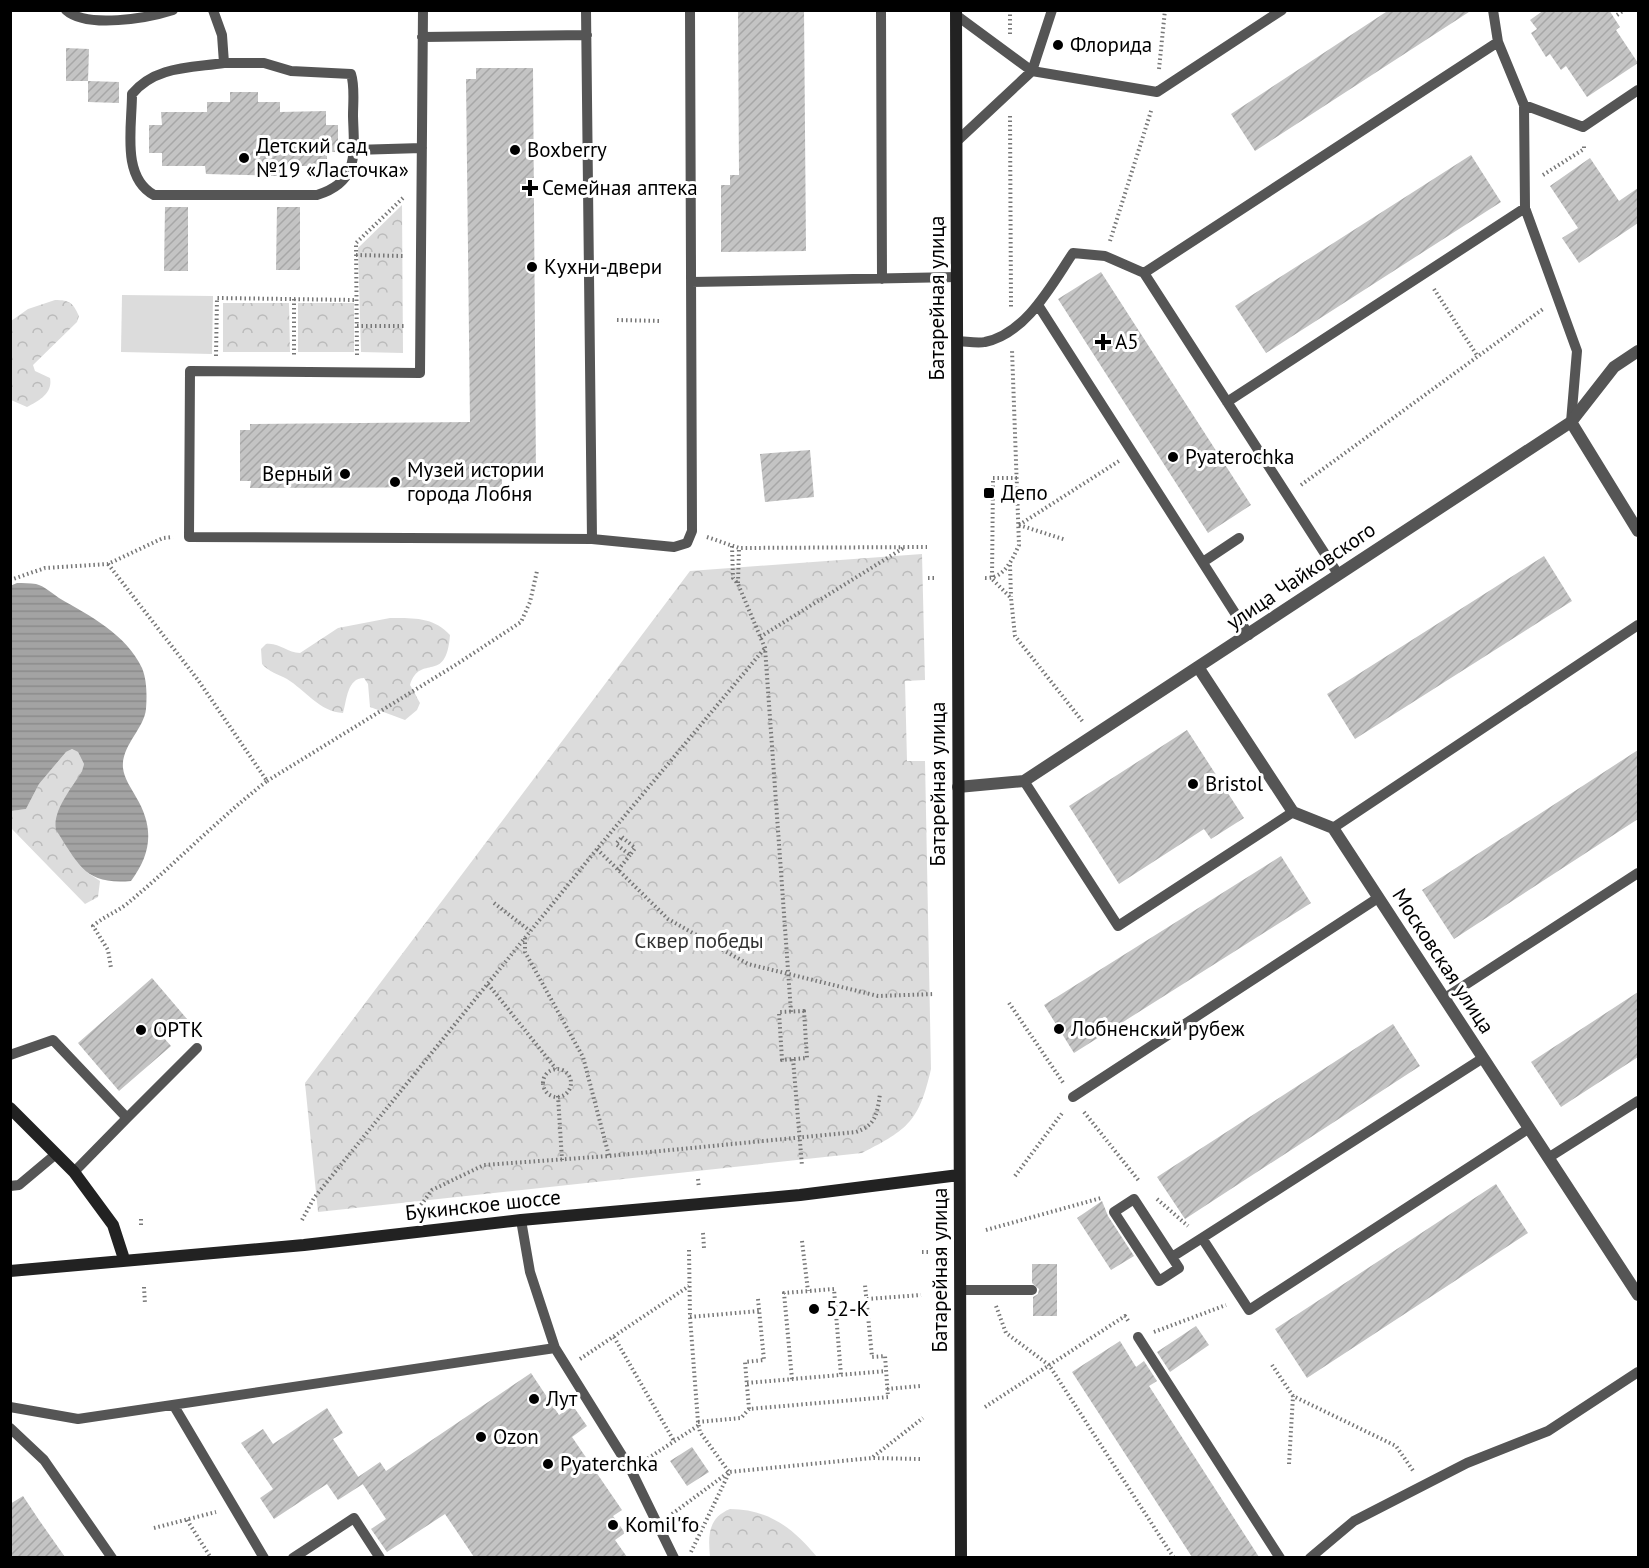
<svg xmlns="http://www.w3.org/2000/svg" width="1649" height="1568" font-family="'PT Sans',sans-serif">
	<defs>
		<pattern id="forest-crowns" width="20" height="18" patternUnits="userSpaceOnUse" patternTransform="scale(1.5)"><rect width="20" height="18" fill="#dcdcdc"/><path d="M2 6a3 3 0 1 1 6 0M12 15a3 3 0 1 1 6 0" fill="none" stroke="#bbb"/></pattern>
		<pattern id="water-rules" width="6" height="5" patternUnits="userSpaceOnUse" patternTransform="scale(1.5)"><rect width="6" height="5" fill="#a3a3a3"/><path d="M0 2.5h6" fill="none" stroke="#8b8b8b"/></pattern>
		<pattern id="building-hatch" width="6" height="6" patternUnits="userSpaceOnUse" patternTransform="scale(1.5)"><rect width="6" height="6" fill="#c4c4c4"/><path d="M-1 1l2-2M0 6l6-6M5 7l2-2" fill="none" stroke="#a7a7a7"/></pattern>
	</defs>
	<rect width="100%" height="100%" fill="#fff"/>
	<path fill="url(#forest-crowns)" d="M402,205L403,353L361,352L358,248Z
		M55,300C70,300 73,303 79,316L77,322L33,365L35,371L50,378C53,393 39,401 27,407L11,400V321L28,309Z
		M223,303H289L290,352H223Z
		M298,303H354V352H298Z
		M922,554L925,680L905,681L907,761H925L931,1069C919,1121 909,1129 862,1153L318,1212L305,1083L690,571Z
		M390,618C413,618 434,617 450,635C446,686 421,652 410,685L420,703L417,710L405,720L370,707L368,684L364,678C347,678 347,700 343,713C320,712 305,690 287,679C278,674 269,672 262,664L261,649L266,644C279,642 287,653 300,653L338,628Z
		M72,749L78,752L84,764L82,771L59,811L88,873L100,881L98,897L85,904L11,828L10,811L26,809L39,784L66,752Z
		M730,1509C769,1509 794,1529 817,1557H710C708,1535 708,1518 730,1509Z"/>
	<path fill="#dcdcdc" d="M122,295L213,296L212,354L121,352Z"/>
	<path fill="url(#water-rules)" d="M17,583C23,583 30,583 36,584C44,586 52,593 59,598C90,616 126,634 142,668C147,680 147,696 146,709C144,729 121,746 123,768C124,778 131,788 136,797C154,827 152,853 131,881C85,885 79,865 56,830C52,810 73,787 82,771L84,764L78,752L72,749L66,752L39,784L26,809L11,811L10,586Z"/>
	<path fill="url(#building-hatch)" d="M738,10H804L806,251L721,252V185H730V175H739Z
		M1389,10H1472L1255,151L1231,114Z
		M1544,10H1609L1620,27L1616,30L1638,63L1587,97L1566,66L1561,70L1550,54L1546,57L1531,33L1537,29L1530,20Z
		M66,48L89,49L88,81H66Z
		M476,68H533L536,479H502V487L250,488L251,481H240V430H250V424L470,422L466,79H476Z
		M88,81L119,82V103L88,102Z
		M230,92H258V102H280V112L326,111V125H338V152H327V166H280V176L206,174L205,166H162V153H149V125H162L161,112H207V102H230Z
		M1471,155L1501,202L1266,353L1235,306Z
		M1590,158L1619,201L1638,188V223L1579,263L1562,238L1578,228L1550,186Z
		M165,207H188V271H164Z
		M277,207H300V270H276Z
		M1101,272L1251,505L1208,533L1058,299Z
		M810,450L814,497L765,502L760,454Z
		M1544,556L1572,601L1355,739L1327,694Z
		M1187,730L1244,818L1211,839L1204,829L1119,884L1069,806Z
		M1638,750V819L1454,939L1422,890Z
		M1281,856L1311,903L1074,1053L1044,1005Z
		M152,978L187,1019L164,1038L171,1046L119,1091L78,1043Z
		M1638,992V1057L1561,1107L1531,1062Z
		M1393,1024L1420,1066L1185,1219L1157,1177Z
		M1496,1184L1528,1233L1307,1378L1275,1329Z
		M1102,1201L1108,1216L1134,1256L1111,1270L1077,1218Z
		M1032,1264H1057V1316H1033V1297L1038,1294L1039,1289L1032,1283Z
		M1196,1326L1209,1345L1170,1372L1157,1352Z
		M1120,1341L1136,1367L1144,1361L1157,1381L1149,1386L1259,1557H1192L1072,1372Z
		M531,1373L559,1415L573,1406L587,1426L572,1437L622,1510L613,1516L625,1533L615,1540L627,1557H474L445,1514L387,1552L371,1529L386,1519L358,1477L380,1462L386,1471Z
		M327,1408L343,1433L333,1439L363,1484L338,1500L327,1484L274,1519L260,1498L273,1489L241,1443L263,1429L273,1444Z
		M692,1447L709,1472L687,1486L670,1461Z
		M23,1496L39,1520L65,1557H10V1504Z"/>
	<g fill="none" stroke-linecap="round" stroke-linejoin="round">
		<path stroke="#777" stroke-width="4" stroke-dasharray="1.5 3" stroke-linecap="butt" d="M1010,10V34
			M1617,15L1624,10
			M1159,69L1165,10
			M1010,116L1011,307
			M1543,175L1584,149V145
			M1110,241L1152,108
			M356,255L403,256
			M1434,289L1478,357
			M294,299V355
			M617,320L662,321
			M357,326H404
			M357,355L356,243L404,197
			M216,356L217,298L356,300
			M1017,478H993L992,579L1011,598L1015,636L1083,722
			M1301,485L1543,309
			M1019,525L1119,461
			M1019,525L1066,540
			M707,537L739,548L927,547
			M732,546L733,578L738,584L765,648L791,1012
			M108,564L198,680L267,781C218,819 175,864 128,903C117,912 104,916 93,926L108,950L111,968
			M1010,565L1011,597
			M928,578H935
			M985,578C1004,579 1012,560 1019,545L1012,350
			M10,580L45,568L108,564L163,538L173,537
			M738,583L739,548
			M760,637L905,547
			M267,781L457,664L521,622L530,602L537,571
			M622,837L635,848L630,855L616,844Z
			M597,849L668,919L748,964L878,996L935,994
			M618,870L630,855
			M494,903L530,931
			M525,938V952L583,1057L609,1156
			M488,984L556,1069
			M1009,1003L1064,1084
			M804,1011L807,1058L782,1060L779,1012Z
			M793,1059L802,1166
			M543 1083a14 14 0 1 1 28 0a14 14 0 1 1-28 0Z
			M558,1096L562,1160
			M1084,1112L1139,1181
			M1015,1176L1063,1112
			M698,1179L699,1188
			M1157,1199L1188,1226
			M421,1205L432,1190L484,1165L609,1156L856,1132C876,1125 877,1114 880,1094
			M141,1219V1227
			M302,1220L314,1198L597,849L765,648
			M986,1230L1101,1198
			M703,1233L704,1248
			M802,1241L808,1291
			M689,1250L690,1317L698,1422L700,1432L729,1472
			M922,1252H931
			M144,1287L145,1304
			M758,1299L764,1360L745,1362L749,1409L888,1397L885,1356L872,1357L865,1285
			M867,1299L921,1295
			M996,1306L1006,1333L1049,1365L1174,1558
			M690,1317L759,1311
			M1154,1332L1226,1305
			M614,1337L674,1441
			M580,1359L689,1286
			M1272,1365L1293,1396L1396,1446L1414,1472
			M792,1379L784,1293L834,1289L841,1375
			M747,1383L886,1371
			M887,1389L920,1386
			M985,1407L1125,1316L1129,1322
			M698,1422L741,1418L749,1409
			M873,1457L923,1418
			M644,1461L699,1425
			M1289,1464L1293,1396
			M672,1514L729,1472L872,1458L920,1459
			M187,1520L211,1558
			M154,1528L216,1512
			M691,1552L729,1473"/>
		<path stroke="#555" stroke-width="10" d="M66,10C87,29 148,18 173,10
			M213,10L222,35L224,63
			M423,10L420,373L190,371L189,537L592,539L674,547L687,543L692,531L690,10
			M586,10L592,539
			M881,10L882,279
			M1493,10L1498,42L1524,105L1525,208L1577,351L1571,422
			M956,15L1032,71L1157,92L1282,10
			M422,37L587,35
			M224,63H264L291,71L351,74C355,86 353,102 353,116C354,152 360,182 317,195H154C121,177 132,127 132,94C155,66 190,68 224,63Z
			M1524,105L1583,127L1638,90
			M956,142L1032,71L1052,10
			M354,150L422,148
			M1144,273L1498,42
			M691,282L957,277
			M1038,305L1249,635
			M957,341C965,341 977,344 985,342C1026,334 1052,284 1073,253L1105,256L1144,273L1338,574
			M1227,402L1525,208
			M1203,562L1239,538
			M1024,781L1118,926L1293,812
			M1333,828L1638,625
			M1445,998L1638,873
			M10,1055L53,1040L127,1118L74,1172
			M1483,1058L1202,1238L1249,1310L1528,1129
			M1073,1097L1378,898
			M127,1118L197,1048
			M1548,1158L1638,1101
			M10,1186L19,1185L56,1154
			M1134,1199L1179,1268L1159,1281L1114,1212Z
			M521,1220L530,1272L555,1348
			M1172,1257L1202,1238
			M960,1290H1032
			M1138,1337L1280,1558
			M174,1406L264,1558
			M10,1407L78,1419L555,1348L631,1470L674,1558
			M10,1428L44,1460L112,1558
			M293,1558L354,1518L380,1558
			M1310,1558L1354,1521L1467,1463L1548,1431L1638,1372"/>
		<path stroke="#555" stroke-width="12" d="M1571,422L1638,531
			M1198,667L1293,812L1333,828L1638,1295
			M958,787L1024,781L1571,422L1614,367L1638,351"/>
		<path stroke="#222" stroke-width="12" d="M956,10L961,1558
			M10,1108L74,1172L113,1225L124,1259
			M10,1271L304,1245L521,1220L800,1195L959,1175"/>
	</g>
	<g fill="#000" stroke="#fff" stroke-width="2">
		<circle cx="1058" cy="45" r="6"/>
		<circle cx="515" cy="150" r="6"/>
		<circle cx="244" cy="158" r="6"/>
		<path d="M527 179h6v6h6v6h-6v6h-6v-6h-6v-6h6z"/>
		<circle cx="532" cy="267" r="6"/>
		<path d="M1100 333h6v6h6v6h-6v6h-6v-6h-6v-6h6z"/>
		<circle cx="1173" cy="457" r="6"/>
		<circle cx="345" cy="474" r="6"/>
		<circle cx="395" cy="482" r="6"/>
		<rect x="983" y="487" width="12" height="12" rx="3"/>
		<circle cx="1193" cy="784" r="6"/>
		<circle cx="1059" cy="1029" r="6"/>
		<circle cx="141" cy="1030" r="6"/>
		<circle cx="814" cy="1309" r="6"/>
		<circle cx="534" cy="1399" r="6"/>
		<circle cx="481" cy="1437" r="6"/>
		<circle cx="548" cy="1464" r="6"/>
		<circle cx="613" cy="1525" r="6"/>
	</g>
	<g text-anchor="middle" stroke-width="6" stroke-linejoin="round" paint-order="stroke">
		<g font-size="21" fill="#000" stroke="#fff" text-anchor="start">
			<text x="1070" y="52">Флорида</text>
			<text x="256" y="153">Детский сад<tspan x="256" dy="24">№19 «Ласточка»</tspan></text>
			<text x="527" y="157">Boxberry</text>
			<text x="542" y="195">Семейная аптека</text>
			<text x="544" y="274">Кухни-двери</text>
			<text x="1115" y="349">А5</text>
			<text x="1185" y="464">Pyaterochka</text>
			<text x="407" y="477">Музей истории<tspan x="407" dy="24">города Лобня</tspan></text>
			<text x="333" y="481" text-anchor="end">Верный</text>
			<text x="1001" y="500">Депо</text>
			<text x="1205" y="791">Bristol</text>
			<text x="1071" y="1036">Лобненский рубеж</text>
			<text x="153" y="1037">ОРТК</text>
			<text x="826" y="1316">52-К</text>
			<text x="546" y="1406">Лут</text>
			<text x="493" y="1444">Ozon</text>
			<text x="560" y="1471">Pyaterchka</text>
			<text x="625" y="1532">Komil'fo</text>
		</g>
		<g font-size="21" fill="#000" stroke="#fff">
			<text transform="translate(937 298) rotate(-90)" y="7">Батарейная улица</text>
			<text transform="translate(1301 576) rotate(-34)" y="7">улица Чайковского</text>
			<text transform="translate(938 784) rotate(-90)" y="7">Батарейная улица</text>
			<text transform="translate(1443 961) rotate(57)" y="7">Московская улица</text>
			<text transform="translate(483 1205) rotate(-6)" y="7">Букинское шоссе</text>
			<text transform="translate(940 1270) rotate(-90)" y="7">Батарейная улица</text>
		</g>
		<g font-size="21" fill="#333" stroke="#fff">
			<text x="699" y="948">Сквер победы</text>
		</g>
	</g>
	<rect width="1649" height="1568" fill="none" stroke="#000000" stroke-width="24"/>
</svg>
